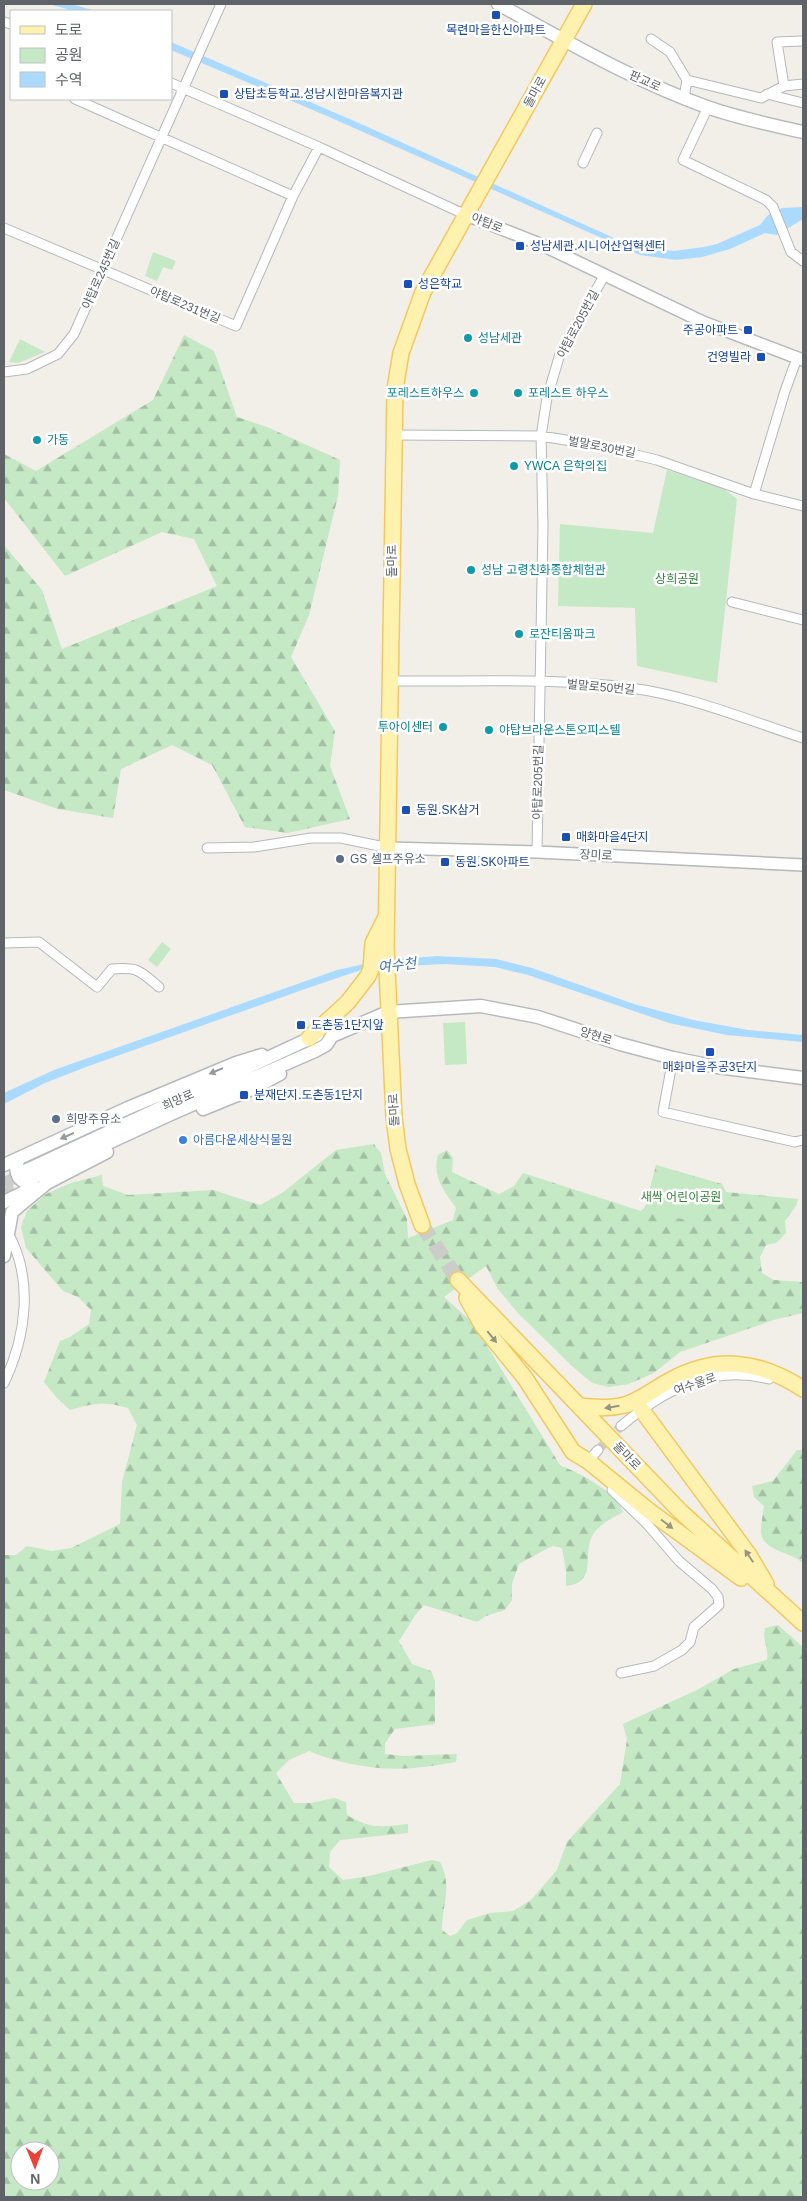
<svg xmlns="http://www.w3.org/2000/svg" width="807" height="2201" font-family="Helvetica,'Noto Sans KR',sans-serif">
	<defs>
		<pattern id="forest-firs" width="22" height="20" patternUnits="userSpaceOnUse" patternTransform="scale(1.25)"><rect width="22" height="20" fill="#c5e8c5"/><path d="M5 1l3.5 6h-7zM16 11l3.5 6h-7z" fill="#a3c0a4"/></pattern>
	</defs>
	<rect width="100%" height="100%" fill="#f1efe8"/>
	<path fill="url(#forest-firs)" fill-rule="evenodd" d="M184,335L214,351L237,417L267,427L340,460L338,496L309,615L291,657L335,731L330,766L350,819L288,833L245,827L212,765L172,745L121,769L113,818L58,809L4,790V545L42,590L62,649L217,586L194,539L162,532L65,576L4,498V454L36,471L153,400Z
		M374,1144L381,1153L385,1174L407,1219L408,1238L453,1220L456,1208C444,1191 432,1177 438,1155L447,1150L453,1158L452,1172L499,1194L514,1186L523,1173L641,1211L645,1207L656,1165L722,1184L726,1192L798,1199L796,1206L785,1221L786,1233L776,1243L766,1245L760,1257L762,1273L774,1280L803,1282V1313L777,1319L680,1352L654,1373L629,1384L609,1387L592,1383L572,1366L518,1313L498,1289L486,1266L444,1297L473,1323L560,1465C580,1474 615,1490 623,1512C613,1518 601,1523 594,1533C580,1553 600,1582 566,1586V1571L562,1548L552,1546L519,1564L512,1584V1600L505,1610L486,1616L477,1622L424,1605L416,1614L399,1641L412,1664L431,1671L435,1681V1724L395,1729L385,1743V1754L403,1756L457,1754L456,1762C441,1764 427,1767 413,1768C379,1771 340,1764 309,1751L289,1760L276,1773L294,1803H311L334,1798L346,1802L347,1815C369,1829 382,1827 408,1824V1833L340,1840L330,1852L329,1867L343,1880L369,1876L432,1860L440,1862C453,1889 442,1903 442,1930L450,1936L457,1933L467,1920L490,1913L513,1911L531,1900L557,1870L567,1842L620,1784L627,1739L623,1724L697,1690L734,1669L767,1660C769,1647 762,1641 765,1628L778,1625L803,1647V2197H4V1555H16L27,1546L52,1551L71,1548L120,1524L122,1482L137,1425L128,1408C105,1401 93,1403 70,1410L57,1398L44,1382L60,1341L70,1337L89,1324L91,1310L78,1297L63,1291L26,1248L21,1227L27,1211L46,1194L71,1183L102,1175L103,1186L128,1195L213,1190L260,1205L282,1193L336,1150ZM20,2151H50V2181H20Z
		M797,1450H803V1563C791,1551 762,1552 761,1531C761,1523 763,1514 764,1506L754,1497L752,1486L773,1481Z"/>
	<path fill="#c5e8c5" d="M153,252L176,261L172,270L163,267L157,281L145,276Z
		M20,339L45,352L18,363L9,362Z
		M667,470L724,489L737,499L717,683L637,666L635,608L558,606L560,524L653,533Z
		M162,942L171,949L157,967L148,960Z
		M465,1022L467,1064L445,1065L443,1023Z
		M666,1170L715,1183L708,1214L682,1219L651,1214Z"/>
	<path fill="#aadaff" d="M49,4H71L96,11H74Z
		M171,42L361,124L634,247L674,251L704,247L717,244L760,225L768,215L782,208L803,207V219L777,235L765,233L730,249L702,257L676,260L640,255L327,116L171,50Z
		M437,956L496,959L532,968L634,1004L693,1020L748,1030L803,1035V1042L727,1035L669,1023L528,975L495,967L446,964L380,967L361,970L305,989L86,1067L45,1083L4,1104V1093L54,1070L337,970L378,961Z"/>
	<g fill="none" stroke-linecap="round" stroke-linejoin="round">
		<path stroke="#ccccc8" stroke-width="9" stroke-dasharray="9 4.5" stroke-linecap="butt" d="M598,1450L621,1426"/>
		<path stroke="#ccccc8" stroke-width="12" stroke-dasharray="12 6" stroke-linecap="butt" d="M4,1184L25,1171
			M4,1195L30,1179"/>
		<path stroke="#ccccc8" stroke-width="15" stroke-dasharray="15 8" stroke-linecap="butt" d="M422,1225L458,1280"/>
		<defs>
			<path id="minor" d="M4,22L11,24
				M651,39L670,52L687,80
				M171,83L319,147L466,215
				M784,86L777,42L803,41
				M767,94L803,103
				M684,98L687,80L761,98L784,86L803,84
				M75,99L293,196
				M708,107L683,160L766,200L773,207L791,252L803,261
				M583,163L597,133
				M4,228L236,326L293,196L319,147
				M4,372L27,369L58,354L74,334L221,4
				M393,435L541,436L590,444L657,460L754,494L803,506
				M754,494L785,391L797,358
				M732,602L803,620
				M391,681C471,682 553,677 631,688C691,696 747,720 803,738
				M207,848L254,847L311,838H341L389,848
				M537,852L543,525L541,436L547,398L560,354L604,276
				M4,943L39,942L97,987L112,969C138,967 139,970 159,987
				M673,1058L663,1112L795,1142L803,1140
				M4,1383C26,1337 34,1279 8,1233
				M621,1426C664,1390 712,1364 769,1379
				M589,1463L588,1461L598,1450
				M612,1490L647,1524L679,1561L712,1589L718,1597L719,1605L694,1627L690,1642L682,1650L654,1666L621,1673"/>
			<path id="tertiary" d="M466,215L540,244L703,322L803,360
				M389,848L537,852L803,865"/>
			<path id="secondary" d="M498,4C566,41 634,81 707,107C738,118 771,125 803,132
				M203,1109L252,1089L280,1074
				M19,1158C12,1174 19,1181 34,1187
				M4,1165L128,1108L236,1063L262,1055
				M25,1171L317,1035
				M30,1179L171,1114L315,1051L326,1045L332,1036L388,1012L481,1006L538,1017L620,1044L673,1058L717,1067L803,1078
				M4,1202L33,1188
				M4,1256L12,1212L47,1183L107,1152"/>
			<path id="primary" d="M309,1038L348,1002L368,976L371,969L373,943L385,919
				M422,1225L407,1184L398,1149L394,1117L386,947L395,389L401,353L423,292L584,4
				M458,1280L680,1511L803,1623
				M467,1298L482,1325L525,1378L573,1452L588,1461L648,1510L741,1578
				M579,1406C595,1408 609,1409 625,1405C641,1400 654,1389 669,1381C716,1355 759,1360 803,1389
				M641,1409L749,1555L766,1584"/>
		</defs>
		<use href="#minor" stroke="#b5b8bc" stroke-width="11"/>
		<use href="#tertiary" stroke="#b5b8bc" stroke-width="14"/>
		<use href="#secondary" stroke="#b6babf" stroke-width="15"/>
		<use href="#primary" stroke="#f2c960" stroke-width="18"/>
		<use href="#minor" stroke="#fff" stroke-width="9"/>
		<use href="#tertiary" stroke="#fff" stroke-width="11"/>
		<use href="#secondary" stroke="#fff" stroke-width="12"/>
		<use href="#primary" stroke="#fff2af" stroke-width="15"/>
	</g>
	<defs><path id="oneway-solid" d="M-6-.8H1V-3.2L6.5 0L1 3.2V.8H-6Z" transform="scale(1.25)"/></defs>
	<g fill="#979a9d">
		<use href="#oneway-solid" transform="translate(216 1071) rotate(157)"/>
		<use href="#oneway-solid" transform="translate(67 1136) rotate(156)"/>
	</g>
	<g fill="#979581">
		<use href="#oneway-solid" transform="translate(492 1337) rotate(51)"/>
		<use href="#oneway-solid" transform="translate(612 1407) rotate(171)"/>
		<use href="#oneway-solid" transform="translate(667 1524) rotate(37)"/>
		<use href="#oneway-solid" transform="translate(749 1556) rotate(-124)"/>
	</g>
	<g fill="#1a4fb4" stroke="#fff" stroke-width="2">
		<rect x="491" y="10" width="10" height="10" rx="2.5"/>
		<rect x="219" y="89" width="10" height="10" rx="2.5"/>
		<rect x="515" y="241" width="10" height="10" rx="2.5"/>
		<rect x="403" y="279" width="10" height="10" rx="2.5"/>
		<rect x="743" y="325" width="10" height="10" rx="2.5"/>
		<rect x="756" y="352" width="10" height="10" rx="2.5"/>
		<rect x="401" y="805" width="10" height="10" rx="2.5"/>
		<rect x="561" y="832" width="10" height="10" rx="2.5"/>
		<rect x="440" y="857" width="10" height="10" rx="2.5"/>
		<rect x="296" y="1020" width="10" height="10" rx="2.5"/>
		<rect x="705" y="1047" width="10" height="10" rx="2.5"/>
		<rect x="239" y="1090" width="10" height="10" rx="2.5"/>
	</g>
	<g fill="#0f9aa8" stroke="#fff" stroke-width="2">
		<circle cx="468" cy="338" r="5"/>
		<circle cx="474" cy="393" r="5"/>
		<circle cx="518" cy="393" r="5"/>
		<circle cx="37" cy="440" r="5"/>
		<circle cx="514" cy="466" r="5"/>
		<circle cx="471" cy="570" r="5"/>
		<circle cx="519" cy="634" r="5"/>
		<circle cx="443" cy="727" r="5"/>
		<circle cx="489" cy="730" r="5"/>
	</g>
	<g fill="#5c6f8a" stroke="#fff" stroke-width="2">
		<circle cx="340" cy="859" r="5"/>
		<circle cx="56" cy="1119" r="5"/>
	</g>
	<circle fill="#3f7fe0" stroke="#fff" stroke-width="2" cx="183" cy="1140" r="5"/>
	<g text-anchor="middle" stroke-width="5" stroke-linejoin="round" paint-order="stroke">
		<g font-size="12" fill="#164399" stroke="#fff" text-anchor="start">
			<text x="496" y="34" text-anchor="middle">목련마을한신아파트</text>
			<text x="234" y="98">상탑초등학교.성남시한마음복지관</text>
			<text x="530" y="250">성남세관.시니어산업혁센터</text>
			<text x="418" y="288">성은학교</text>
			<text x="738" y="334" text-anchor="end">주공아파트</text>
			<text x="751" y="361" text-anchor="end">건영빌라</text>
			<text x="416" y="814">동원.SK삼거</text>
			<text x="576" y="841">매화마을4단지</text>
			<text x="455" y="866">동원.SK아파트</text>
			<text x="311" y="1029">도촌동1단지앞</text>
			<text x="710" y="1071" text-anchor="middle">매화마을주공3단지</text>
			<text x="254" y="1099">분재단지.도촌동1단지</text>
		</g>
		<g font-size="12" fill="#5f6368" stroke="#fff">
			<text transform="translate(645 81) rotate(24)" y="4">판교로</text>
			<text transform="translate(535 92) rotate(-61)" y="4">돌마로</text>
			<text transform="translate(487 223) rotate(22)" y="4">야탑로</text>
			<text transform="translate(101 274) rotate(-66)" y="4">야탑로245번길</text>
			<text transform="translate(185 305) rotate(23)" y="4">야탑로231번길</text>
			<text transform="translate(578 324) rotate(-62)" y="4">야탑로205번길</text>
			<text transform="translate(602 447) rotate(11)" y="4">벌말로30번길</text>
			<text transform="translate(392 561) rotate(-90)" y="4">돌마로</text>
			<text transform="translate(601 687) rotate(5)" y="4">벌말로50번길</text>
			<text transform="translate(538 782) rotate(-89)" y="4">야탑로205번길</text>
			<text transform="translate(596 855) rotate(3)" y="4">장미로</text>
			<text transform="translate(596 1036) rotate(18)" y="4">양현로</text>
			<text transform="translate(178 1100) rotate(-24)" y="4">희망로</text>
			<text transform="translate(394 1110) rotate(-93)" y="4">돌마로</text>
			<text transform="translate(695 1384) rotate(-19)" y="4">여수울로</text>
			<text transform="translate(627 1456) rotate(46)" y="4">돌마로</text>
		</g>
		<g font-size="12" fill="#0d838f" stroke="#fff" text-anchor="start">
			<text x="478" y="342">성남세관</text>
			<text x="464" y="397" text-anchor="end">포레스트하우스</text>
			<text x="528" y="397">포레스트 하우스</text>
			<text x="47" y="444">가동</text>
			<text x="524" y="470">YWCA 은학의집</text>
			<text x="481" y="574">성남 고령친화종합체험관</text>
			<text x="529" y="638">로잔티움파크</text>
			<text x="433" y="731" text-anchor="end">투아이센터</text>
			<text x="499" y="734">야탑브라운스톤오피스텔</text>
		</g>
		<g font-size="12" fill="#348238" stroke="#fff">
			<text x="677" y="583">상희공원</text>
			<text x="681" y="1201">새싹 어린이공원</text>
		</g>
		<g font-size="12" fill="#4e5e75" stroke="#fff" text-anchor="start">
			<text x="350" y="863">GS 셀프주유소</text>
			<text x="66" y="1123">희망주유소</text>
		</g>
		<g font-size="12" fill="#366cbe" stroke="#fff" text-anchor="start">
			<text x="193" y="1144">아름다운세상식물원</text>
		</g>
		<g font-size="14" font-style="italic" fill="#4174aa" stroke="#fff">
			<text transform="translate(397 965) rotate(-7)" y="5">여수천</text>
		</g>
	</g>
	<rect width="807" height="2201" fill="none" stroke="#5f6368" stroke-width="10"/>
	<rect x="10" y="10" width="162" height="90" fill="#ffffff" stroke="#bfc1c3"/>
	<rect x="20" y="26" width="25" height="8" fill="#fff2af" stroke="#bfc1c3"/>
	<text x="55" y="35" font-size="15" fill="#5f6368">도로</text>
	<rect x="20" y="48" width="25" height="15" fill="#c5e8c5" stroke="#bfc1c3"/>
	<text x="55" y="60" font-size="15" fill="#5f6368">공원</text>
	<rect x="20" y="72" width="25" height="15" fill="#aadaff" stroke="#bfc1c3"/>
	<text x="55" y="85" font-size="15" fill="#5f6368">수역</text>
	<g transform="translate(35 2166) rotate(179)"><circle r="24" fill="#ffffff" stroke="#bfc1c3"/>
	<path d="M0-4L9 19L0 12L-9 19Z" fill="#ea4335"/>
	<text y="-8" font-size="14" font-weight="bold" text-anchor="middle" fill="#5f6368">N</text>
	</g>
</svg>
